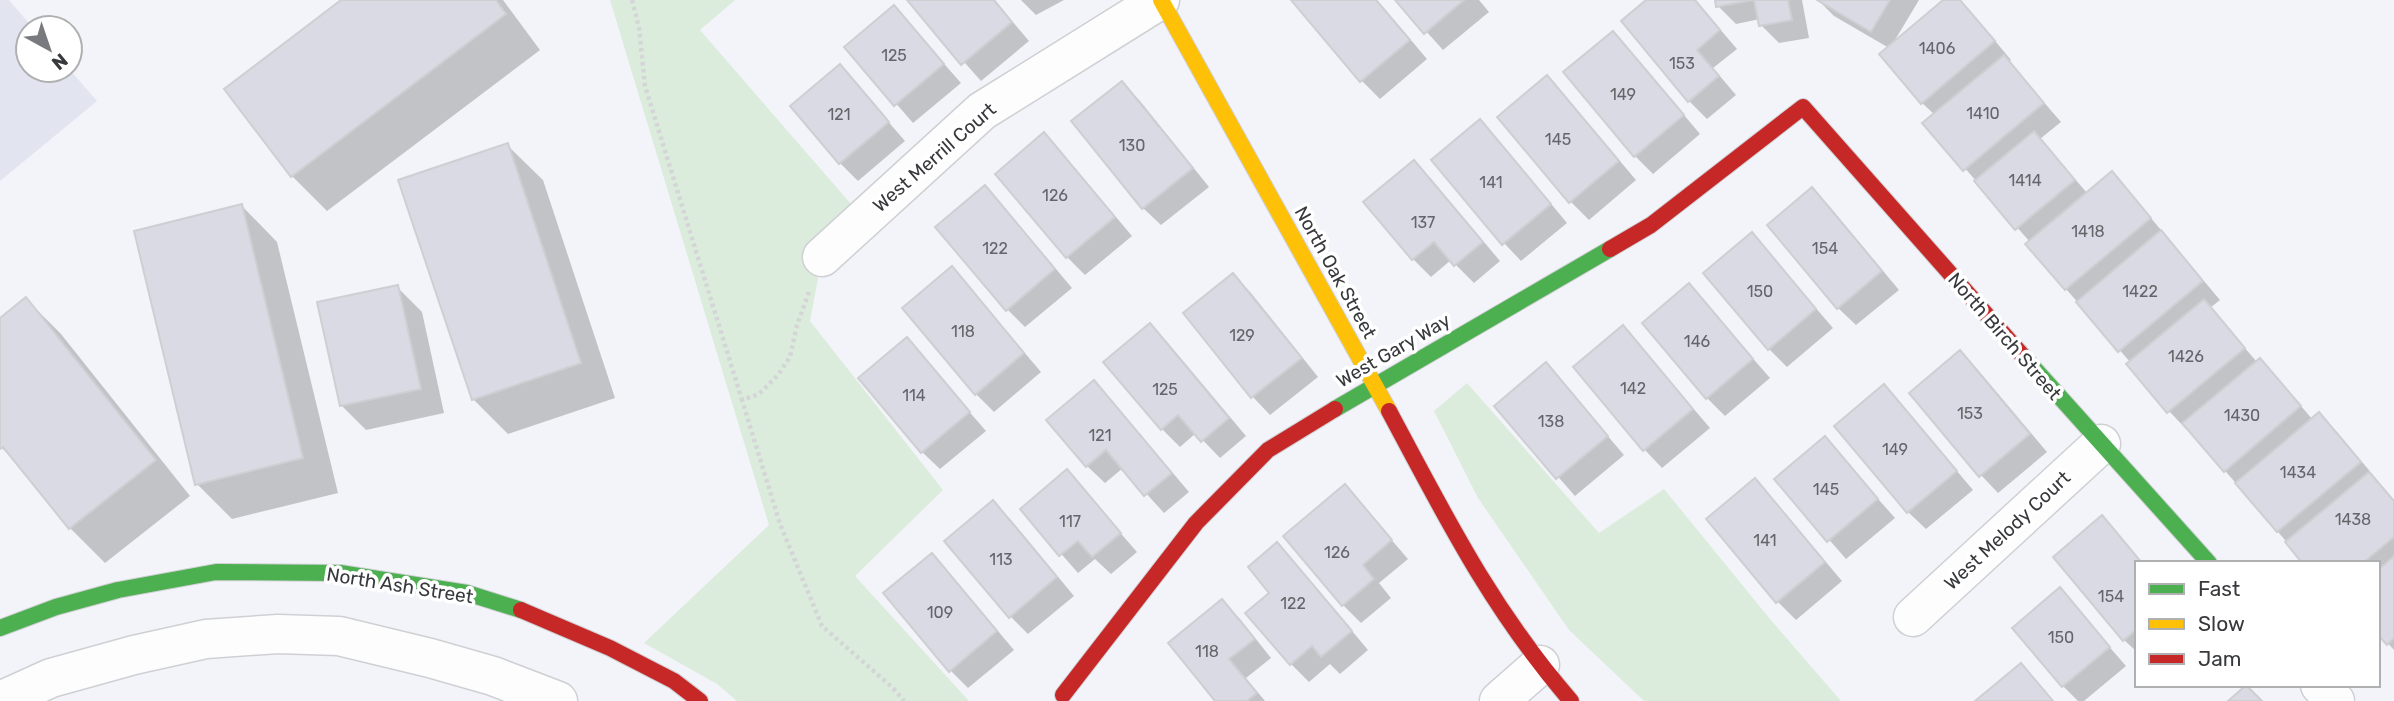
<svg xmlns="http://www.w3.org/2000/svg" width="2394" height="701" font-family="Rubik,sans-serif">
	<rect width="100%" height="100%" fill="#f3f4f9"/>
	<path fill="#e2e5ef" d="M0,0H9L33,28H28V70H70L97,101L0,181Z"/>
	<path fill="#dbecdc" d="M610,0H735L700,30L864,219L822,257L810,321L943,490L855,576L969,701H737L717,684L644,643L769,525Z
		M1467,383L1599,533L1664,489L1770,619L1841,701H1644L1569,630L1478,498L1434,411Z"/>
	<path fill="#0003" d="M344,0H503L540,50L327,211L292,176Z
		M909,0H994L1029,41L981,81Z
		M1021,0H1064L1036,15Z
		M1294,0H1377L1427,59L1380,99L1362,81Z
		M1398,0H1479L1489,12L1443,50Z
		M1649,0H1695L1737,49L1713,68L1736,95L1707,119L1689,101L1623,22Z
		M1717,0H1802L1809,38L1779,43L1761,25L1760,19L1736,24L1718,6Z
		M1818,0H1919L1892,45L1946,0H1959L1971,12L2011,60L2009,62L2061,122L2040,139L2088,194L2111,174L2129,192L2220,300L2210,308L2257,362L2259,360L2277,378L2313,420L2319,415L2337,432L2394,500V650L2378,632V563H2305L2188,428L2186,429L2169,411L2131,363L2066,289L2030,242L1925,123L1935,115L1922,103L1889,48L1834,16Z
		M894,7L961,83L913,123L847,47Z
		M1613,33L1630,51L1700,134L1653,174L1635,156Z
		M840,66L905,141L858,181L840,163Z
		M1547,78L1565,96L1636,180L1589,220L1571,202L1500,118Z
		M1122,83L1140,101L1209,187L1161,225L1143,208Z
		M1480,122L1498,140L1567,223L1521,261L1504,243Z
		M1044,135L1062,153L1132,236L1085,275L1067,257L997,174Z
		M507,145L543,180L615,398L508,434L473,399Z
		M1414,162L1432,180L1500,261L1474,283L1451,260L1431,277L1413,259Z
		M985,188L1003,206L1072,288L1025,327L1007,309Z
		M1812,190L1830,207L1899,290L1856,325L1838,308Z
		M242,206L277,242L338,493L232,519L197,484Z
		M1752,234L1833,328L1787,367L1769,349Z
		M951,269L969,287L1041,372L994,412L976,394Z
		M1233,275L1251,293L1318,377L1270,415L1253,397L1186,313Z
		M1689,285L1770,378L1725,416L1707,398Z
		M397,287L422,312L444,413L366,430L341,405Z
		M26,299L61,334L190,496L105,563L70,528L28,475L0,446V320Z
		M1150,325L1168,343L1246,436L1220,458L1196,433L1180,447L1162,429Z
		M1623,328L1640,346L1710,428L1662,468L1645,450L1575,367Z
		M907,340L986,431L940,469L922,452Z
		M1960,353L1978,370L2047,452L1998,493L1981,475Z
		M1546,364L1624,455L1575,496L1496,406Z
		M1094,382L1111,400L1189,492L1164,513L1123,468L1105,483L1087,466Z
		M1883,387L1901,405L1973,490L1926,529L1908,512Z
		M1825,439L1895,518L1846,559L1777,480Z
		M1067,472L1137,552L1111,574L1095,559L1078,573L1022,509Z
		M1754,480L1772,498L1842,581L1796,620L1778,602L1708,519Z
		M1345,486L1408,559L1379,583L1391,598L1361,623L1343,605Z
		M993,502L1011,520L1074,596L1028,634L1010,616Z
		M2102,518L2143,563H2137V652L2124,640Z
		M1277,545L1295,563L1368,650L1340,674L1330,664L1309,682L1291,664L1271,593Z
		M932,555L949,573L1014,650L968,688L950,670Z
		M2060,590L2126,666L2084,701H2078L2063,686Z
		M1222,602L1240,619L1271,658L1246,678L1265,701H1217Z"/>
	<path fill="#d9dae3" stroke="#cecfd2" stroke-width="2" d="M341,0H496L506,14L291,177L224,89Z
		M907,0H994L1012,22L961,65Z
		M1291,0H1376L1410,40L1360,82Z
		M1395,0H1464L1424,34Z
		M1646,0H1695L1720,30L1697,50L1719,76L1688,102L1621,21Z
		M1715,0H1753L1716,7Z
		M1754,0H1788L1792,20L1759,26Z
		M1817,0H1890L1871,32Z
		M1943,0H1960L1995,41L1921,104L1879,54Z
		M894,5L944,64L894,106L844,47Z
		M1613,31L1684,115L1634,157L1563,72Z
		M2004,55L2044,103L1963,171L1922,123Z
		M840,64L889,122L839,164L790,106Z
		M1547,75L1619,161L1569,203L1497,117Z
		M1122,81L1193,168L1142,209L1071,121Z
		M1480,119L1551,204L1502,245L1431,160Z
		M2034,131L2075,180L2015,230L1974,181Z
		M1044,132L1115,217L1066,258L995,174Z
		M508,143L581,363L472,400L398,180Z
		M1414,160L1483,242L1454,266L1434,242L1412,260L1363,202Z
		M2112,171L2151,218L2065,290L2025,244Z
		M985,185L1055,269L1006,311L935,227Z
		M1812,187L1882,271L1837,309L1767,225Z
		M242,204L303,458L195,485L134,231Z
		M2161,230L2203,281L2118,352L2076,302Z
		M1752,232L1816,309L1768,350L1703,273Z
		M952,266L1024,353L975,395L902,308Z
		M1233,273L1302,358L1251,398L1183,313Z
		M1689,283L1753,359L1706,399L1642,323Z
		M398,285L421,389L340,406L317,302Z
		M26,297L156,460L69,529L3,447L0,449V318Z
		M2204,299L2245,348L2167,413L2126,364Z
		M1150,323L1229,418L1201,442L1178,415L1161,430L1103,362Z
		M1623,325L1693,409L1643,451L1573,367Z
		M907,337L970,412L921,453L858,378Z
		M1960,350L2030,434L1979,477L1909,393Z
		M2260,358L2301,406L2224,472L2182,423Z
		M1546,362L1608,436L1556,479L1494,406Z
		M1094,380L1172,473L1144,496L1106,450L1086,467L1046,420Z
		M1884,384L1957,471L1907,513L1834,426Z
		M2319,412L2361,462L2277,532L2235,483Z
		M1825,436L1878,499L1827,542L1774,479Z
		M1067,469L1121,533L1092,557L1078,541L1059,556L1020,509Z
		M2369,472L2394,501V537L2363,563H2302L2285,542Z
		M1755,478L1825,562L1776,603L1706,519Z
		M1345,484L1392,540L1363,565L1374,579L1342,606L1283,536Z
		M993,500L1057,577L1009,618L944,541Z
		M2102,515L2142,563H2137V629L2123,641L2053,557Z
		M1277,542L1352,631L1321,657L1312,646L1290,665L1245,613L1269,593L1248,567Z
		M932,553L997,631L949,672L883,593Z
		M2394,556V638L2387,645L2378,635V570Z
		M2060,587L2110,647L2062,687L2012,628Z
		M1222,599L1255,639L1229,659L1257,693L1247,701H1215L1168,643Z
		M2021,663L2053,701H1975Z
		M2246,685L2262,701H2228Z"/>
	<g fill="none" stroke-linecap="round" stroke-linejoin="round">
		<defs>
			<path id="street" d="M822,257L982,111L1160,0
				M1913,617L2101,444
				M2320,685L2335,701
				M0,701L51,678L134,655L206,639L278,634L339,636L430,658L493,676L558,701
				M1499,701L1540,665"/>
			<path id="fast" d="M2023,356L2209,563
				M1335,409L1610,249
				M0,628L56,607L118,590L216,572L340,573L467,593L521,610"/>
			<path id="slow" d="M1161,0L1389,411"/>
			<path id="jam" d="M1610,249L1651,225L1803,107L2023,356
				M1389,411C1445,516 1492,610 1571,701
				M521,610L610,648L674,681L700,701
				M1063,695L1196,523L1268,450L1335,409"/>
		</defs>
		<use href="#street" stroke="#cfd0d4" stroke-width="41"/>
		<use href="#fast" stroke="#cfd0d4" stroke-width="18"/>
		<use href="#slow" stroke="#cfd0d4" stroke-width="18"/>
		<use href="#jam" stroke="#cfd0d4" stroke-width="18"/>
		<path stroke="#d4d5d6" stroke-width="4.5" stroke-dasharray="3.5 3.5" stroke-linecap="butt" d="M632,0L639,28L645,86L742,400
			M809,292L797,325L790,357L778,375L759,394L742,400L780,524L822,626L893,688L904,701"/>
		<use href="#street" stroke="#fdfdfe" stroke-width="38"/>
		<use href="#fast" stroke="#4caf50" stroke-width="16"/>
		<use href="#slow" stroke="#ffc107" stroke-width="16"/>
		<use href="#jam" stroke="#c62828" stroke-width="16"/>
	</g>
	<g text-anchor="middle" stroke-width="7" stroke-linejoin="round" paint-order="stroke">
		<g font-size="16" fill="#64656a">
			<text x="1937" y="54">1406</text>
			<text x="894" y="61">125</text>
			<text x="1682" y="69">153</text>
			<text x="1623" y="100">149</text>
			<text x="1983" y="119">1410</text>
			<text x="839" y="120">121</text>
			<text x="1558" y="145">145</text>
			<text x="1132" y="151">130</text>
			<text x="2025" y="186">1414</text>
			<text x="1491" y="188">141</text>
			<text x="1055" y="201">126</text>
			<text x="1423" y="228">137</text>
			<text x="2088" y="237">1418</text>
			<text x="995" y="254">122</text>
			<text x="1825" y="254">154</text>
			<text x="1760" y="297">150</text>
			<text x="2140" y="297">1422</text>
			<text x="963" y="337">118</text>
			<text x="1242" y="341">129</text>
			<text x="1697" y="347">146</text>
			<text x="2186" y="362">1426</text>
			<text x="1633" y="394">142</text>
			<text x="1165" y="395">125</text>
			<text x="914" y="401">114</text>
			<text x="1970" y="419">153</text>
			<text x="2242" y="421">1430</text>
			<text x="1551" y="427">138</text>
			<text x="1100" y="441">121</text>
			<text x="1895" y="455">149</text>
			<text x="2298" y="478">1434</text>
			<text x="1826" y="495">145</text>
			<text x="2353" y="525">1438</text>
			<text x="1070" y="527">117</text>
			<text x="1765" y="546">141</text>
			<text x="1337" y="558">126</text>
			<text x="1001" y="565">113</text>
			<text x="2111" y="602">154</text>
			<text x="1293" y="609">122</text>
			<text x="940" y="618">109</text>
			<text x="2061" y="643">150</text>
			<text x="1207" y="657">118</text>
		</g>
		<g font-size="19" fill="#38393c" stroke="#fff">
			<text transform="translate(934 157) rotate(-41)" y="7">West Merrill Court</text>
			<text transform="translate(1336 272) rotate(61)" y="7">North Oak Street</text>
			<text transform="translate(2005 336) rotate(49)" y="7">North Birch Street</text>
			<text transform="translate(1393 350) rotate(-30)" y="7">West Gary Way</text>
			<text transform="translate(2007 530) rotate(-43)" y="7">West Melody Court</text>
			<text transform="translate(400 585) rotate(9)" y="7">North Ash Street</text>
		</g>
	</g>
	<rect x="2135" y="561" width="245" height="126" fill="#ffffff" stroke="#afb0b1" stroke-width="2"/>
	<rect x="2149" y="584" width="35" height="10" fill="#4caf50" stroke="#afb0b1" stroke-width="2"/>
	<text x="2198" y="596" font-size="21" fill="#38393c">Fast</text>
	<rect x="2149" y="619" width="35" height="10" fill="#ffc107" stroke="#afb0b1" stroke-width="2"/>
	<text x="2198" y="631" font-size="21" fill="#38393c">Slow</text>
	<rect x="2149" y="654" width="35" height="10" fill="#c62828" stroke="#afb0b1" stroke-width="2"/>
	<text x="2198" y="666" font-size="21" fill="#38393c">Jam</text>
	<g transform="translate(49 49) rotate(140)"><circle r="33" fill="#ffffff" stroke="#afb0b1" stroke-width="2"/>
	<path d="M0-5L12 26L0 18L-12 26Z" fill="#797a7e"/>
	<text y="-10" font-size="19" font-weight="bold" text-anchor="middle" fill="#38393c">N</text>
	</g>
</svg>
